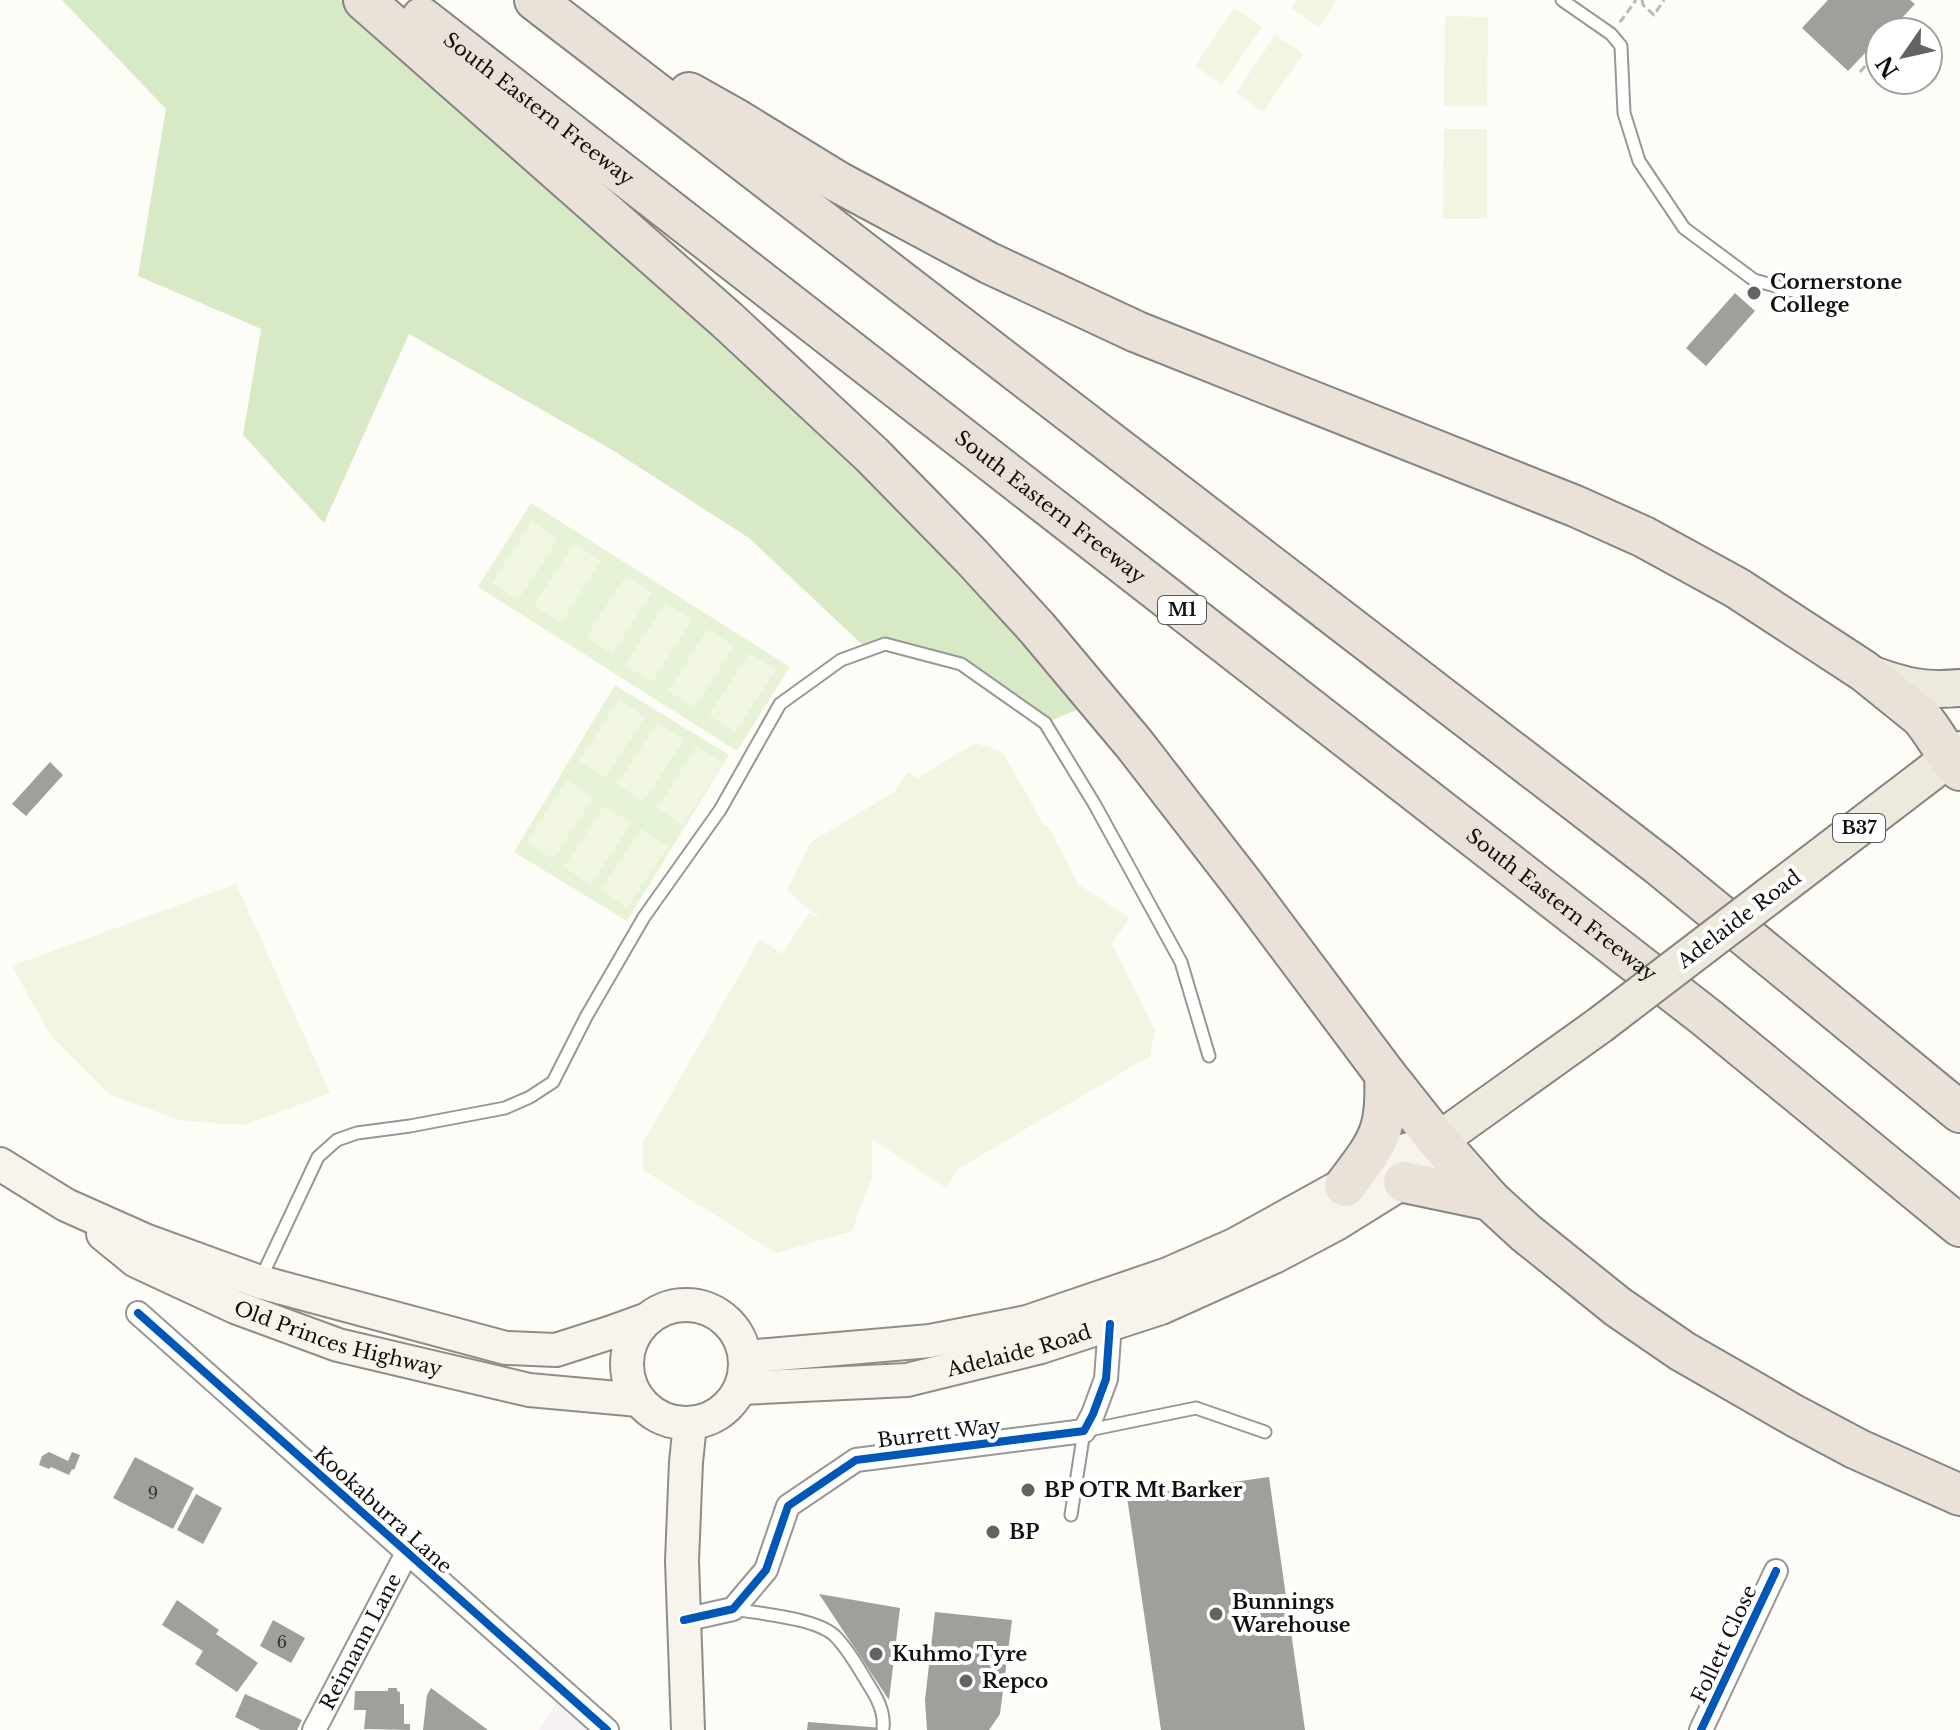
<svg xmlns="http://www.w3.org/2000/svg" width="1960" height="1730" font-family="'Libre Baskerville',serif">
	<rect width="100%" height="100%" fill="#fdfcf7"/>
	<path fill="#f5f0f3" d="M564,1692L607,1730H539Z"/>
	<path fill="#e7f3d7" d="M531,503L790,667L737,751L478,587Z
		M615,685L729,755L627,921L514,852Z"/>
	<path fill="#d8eac5" d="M62,0H364L727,320L1099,701L1045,723L961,664L885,644L868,650L749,538L614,451L409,334L324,523L243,435L261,329L138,276L166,109Z"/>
	<path fill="#f0f6e1" d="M1297,0H1337L1319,27L1291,8Z
		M1234,8L1262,27L1222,85L1195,66Z
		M1445,16L1488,17L1487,107L1444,106Z
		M1275,35L1303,54L1263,112L1236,93Z
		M1444,129H1487V219H1443Z
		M532,521L558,539L518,600L492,583Z
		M574,543L601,561L561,623L534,605Z
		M626,576L652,593L612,654L586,637Z
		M665,603L692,620L652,682L625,665Z
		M708,629L734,646L694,708L668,691Z
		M749,653L776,670L735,732L709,715Z
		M619,699L645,717L605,778L579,761Z
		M657,723L684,740L643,802L617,784Z
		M975,743L1002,751L1045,827L1048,826L1078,884L1129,918L1112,944L1155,1029L1150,1056L958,1169L946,1188L872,1139V1177L852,1231L776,1253L643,1170V1143L760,939L782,954L809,913L824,922L787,891L810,843L894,792L908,772L918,778Z
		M697,746L724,763L683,825L657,808Z
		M567,780L593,798L553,859L527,842Z
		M604,806L631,823L591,885L564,867Z
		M641,829L668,846L627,908L601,890Z
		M236,884L330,1093L245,1125L182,1121L110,1095L51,1036L12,966Z"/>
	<path fill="#a19f9c" d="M1828,0H1910L1915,4L1889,32H1880V41L1869,53L1867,51L1848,71L1802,28Z
		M1735,293L1755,311L1706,366L1686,348Z
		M50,762L63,775L26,816L12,804Z
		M49,1452L68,1461L72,1452L80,1455L74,1470L72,1469L69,1475L51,1467L49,1469L39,1465L42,1456Z
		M135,1457L194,1488L173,1529L113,1498Z
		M1269,1477L1305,1730H1161L1127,1497Z
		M196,1494L222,1508L203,1544L177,1530Z
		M819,1594L900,1608L889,1700Z
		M177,1600L219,1630L216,1634L258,1663L237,1692L195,1664L203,1651L162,1625Z
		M935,1612L1012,1620L1000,1714L989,1730H927L925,1700Z
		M273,1620L305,1638L291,1663L260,1646Z
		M388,1688H397V1691L400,1692V1704H404V1724H410V1730L364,1729L366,1710H354L355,1691H388Z
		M431,1688L488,1730H423L427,1695Z
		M245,1694L302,1720L297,1730H261L235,1717Z
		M808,1722L883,1728V1730H807Z"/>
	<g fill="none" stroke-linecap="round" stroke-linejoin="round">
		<defs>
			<path id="service" d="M1562,0L1611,34L1621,46L1624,113L1639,161L1684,228L1754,280L1804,294
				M261,1278L318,1157L337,1140L357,1133L410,1126L505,1108L530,1097L553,1082L586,1017L644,917L720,810L780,704L841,660L885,644L961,664L1045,723L1095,805L1181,962L1209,1056
				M1071,1515L1084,1431L1196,1408L1265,1432
				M734,1609C761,1614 816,1618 835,1636C848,1649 858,1667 867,1682C876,1696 885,1711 883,1728"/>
			<g id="minor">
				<path d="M138,1313L607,1730"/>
				<path d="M684,1620L733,1609L766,1570L788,1506L856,1460L1084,1431L1093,1414L1106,1379L1110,1324"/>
				<path id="s1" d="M314,1730L407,1553"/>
				<path d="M1701,1730L1776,1571"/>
			</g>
			<g id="secondary">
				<path d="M0,1164L66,1205L147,1241L260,1282L506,1348L556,1350L609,1333L648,1319"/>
				<path id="s2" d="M103,1234L136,1261L235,1307L338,1345L529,1390L639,1400"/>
				<circle cx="686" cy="1364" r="59"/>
				<path d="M745,1357L930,1341L1027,1322L1168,1274L1234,1245L1406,1150L1435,1142"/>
				<path id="s3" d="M741,1388L907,1380L1041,1347L1161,1308L1274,1257L1338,1223L1404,1182L1438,1141"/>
				<path d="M688,1730L682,1561L686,1462L690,1424"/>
			</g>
			<path id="primary" d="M1873,675C1906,687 1924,691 1960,688
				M1769,896L1960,750
				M1438,1141L1600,1025"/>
			<g id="motorway">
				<path d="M364,0L727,320L872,455L971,556L1037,628L1135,745L1245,887L1385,1074L1438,1141L1490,1200L1526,1233L1618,1307L1682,1351L1795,1416L1857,1449L1960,1495"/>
				<path d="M535,0L1659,865L1960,1112"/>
				<path id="s4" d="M422,18L1707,1018L1960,1226"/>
				<path d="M689,93L737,120L838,182L989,263L1137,332L1575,506L1644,537L1737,588L1864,671L1921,717C1936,734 1944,754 1960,770"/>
				<path d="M1404,1182L1490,1200"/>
				<path d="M1345,1186C1378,1142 1388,1132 1385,1074"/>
			</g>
		</defs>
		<use href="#service" stroke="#979795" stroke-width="15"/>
		<use href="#minor" stroke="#979795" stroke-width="26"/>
		<use href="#secondary" stroke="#8e8d8b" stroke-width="36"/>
		<use href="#primary" stroke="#858482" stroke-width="40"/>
		<use href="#motorway" stroke="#858482" stroke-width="44"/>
		<path stroke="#b9b9b8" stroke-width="3" stroke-dasharray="8 4" stroke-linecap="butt" d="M1642,0L1643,5L1654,15L1664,0
			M1619,21H1621L1636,0
			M1860,72L1880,49"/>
		<use href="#service" stroke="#fffffe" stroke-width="11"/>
		<use href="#minor" stroke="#fffffe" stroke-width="22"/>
		<use href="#secondary" stroke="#f6f4eb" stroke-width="32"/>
		<use href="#primary" stroke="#ede9dc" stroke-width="36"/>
		<use href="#motorway" stroke="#eae1d8" stroke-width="40"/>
		<defs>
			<path id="primary-bridge" d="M1600,1025L1769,896"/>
		</defs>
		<use href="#primary-bridge" stroke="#858482" stroke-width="40" stroke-linecap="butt"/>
		<use href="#primary-bridge" stroke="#ede9dc" stroke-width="36"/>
		<defs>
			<path id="cycleway" d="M138,1313L607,1730
				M684,1620L733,1609L766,1570L788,1506L856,1460L1084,1431L1093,1414L1106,1379L1110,1324
				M1701,1730L1776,1571"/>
		</defs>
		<use href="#cycleway" stroke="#fff" stroke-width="13"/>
		<use href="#cycleway" stroke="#0057b8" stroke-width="8"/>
	</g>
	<g fill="#646362" stroke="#fff" stroke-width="3">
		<circle cx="1754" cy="293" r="8"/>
		<circle cx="1028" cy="1490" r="8"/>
		<circle cx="993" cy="1532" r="8"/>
		<circle cx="1216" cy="1614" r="8"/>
		<circle cx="876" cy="1654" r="8"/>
		<circle cx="966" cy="1681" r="8"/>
	</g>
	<g text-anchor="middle" stroke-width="8" stroke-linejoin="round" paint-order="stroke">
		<g font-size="16" fill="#353434">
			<text x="153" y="1499">9</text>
			<text x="282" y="1648">6</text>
		</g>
		<g fill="#fff" stroke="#585858" stroke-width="2">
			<rect x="1158" y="596" width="48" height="28" rx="6"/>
			<rect x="1833" y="814" width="52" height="28" rx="6"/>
		</g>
		<g font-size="18" font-weight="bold" fill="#111">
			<text x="1182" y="616">M1</text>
			<text x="1859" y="834">B37</text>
		</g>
		<g font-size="20" fill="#111" stroke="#fff">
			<text dy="7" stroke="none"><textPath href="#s4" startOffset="148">South Eastern Freeway</textPath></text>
			<text dy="7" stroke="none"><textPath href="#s4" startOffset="796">South Eastern Freeway</textPath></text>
			<text dy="7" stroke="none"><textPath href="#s4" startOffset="1444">South Eastern Freeway</textPath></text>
			<text transform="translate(1739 919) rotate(-37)" y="7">Adelaide Road</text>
			<text dy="7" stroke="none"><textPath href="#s2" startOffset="260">Old Princes Highway</textPath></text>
			<text dy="7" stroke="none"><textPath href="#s3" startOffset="282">Adelaide Road</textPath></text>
			<text transform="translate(939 1433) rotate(-7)" y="7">Burrett Way</text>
			<text transform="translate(383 1510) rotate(42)" y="7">Kookaburra Lane</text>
			<text dy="7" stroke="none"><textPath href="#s1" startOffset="100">Reimann Lane</textPath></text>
			<text transform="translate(1724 1644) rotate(-65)" y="7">Follett Close</text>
		</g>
		<g font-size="20" font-weight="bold" fill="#111" stroke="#fff" text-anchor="start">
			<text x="1770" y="289">Cornerstone<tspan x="1770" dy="23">College</tspan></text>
			<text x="1044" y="1497">BP OTR Mt Barker</text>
			<text x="1009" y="1539">BP</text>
			<text x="1232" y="1609">Bunnings<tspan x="1232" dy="23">Warehouse</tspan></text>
			<text x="892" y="1661">Kuhmo Tyre</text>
			<text x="982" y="1688">Repco</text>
		</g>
	</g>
	<g transform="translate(1904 56) rotate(236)"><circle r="38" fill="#ffffff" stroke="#a0a0a0" stroke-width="2"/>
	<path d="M0-6L14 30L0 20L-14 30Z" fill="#646362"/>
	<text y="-12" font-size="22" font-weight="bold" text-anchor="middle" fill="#111111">N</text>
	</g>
</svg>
